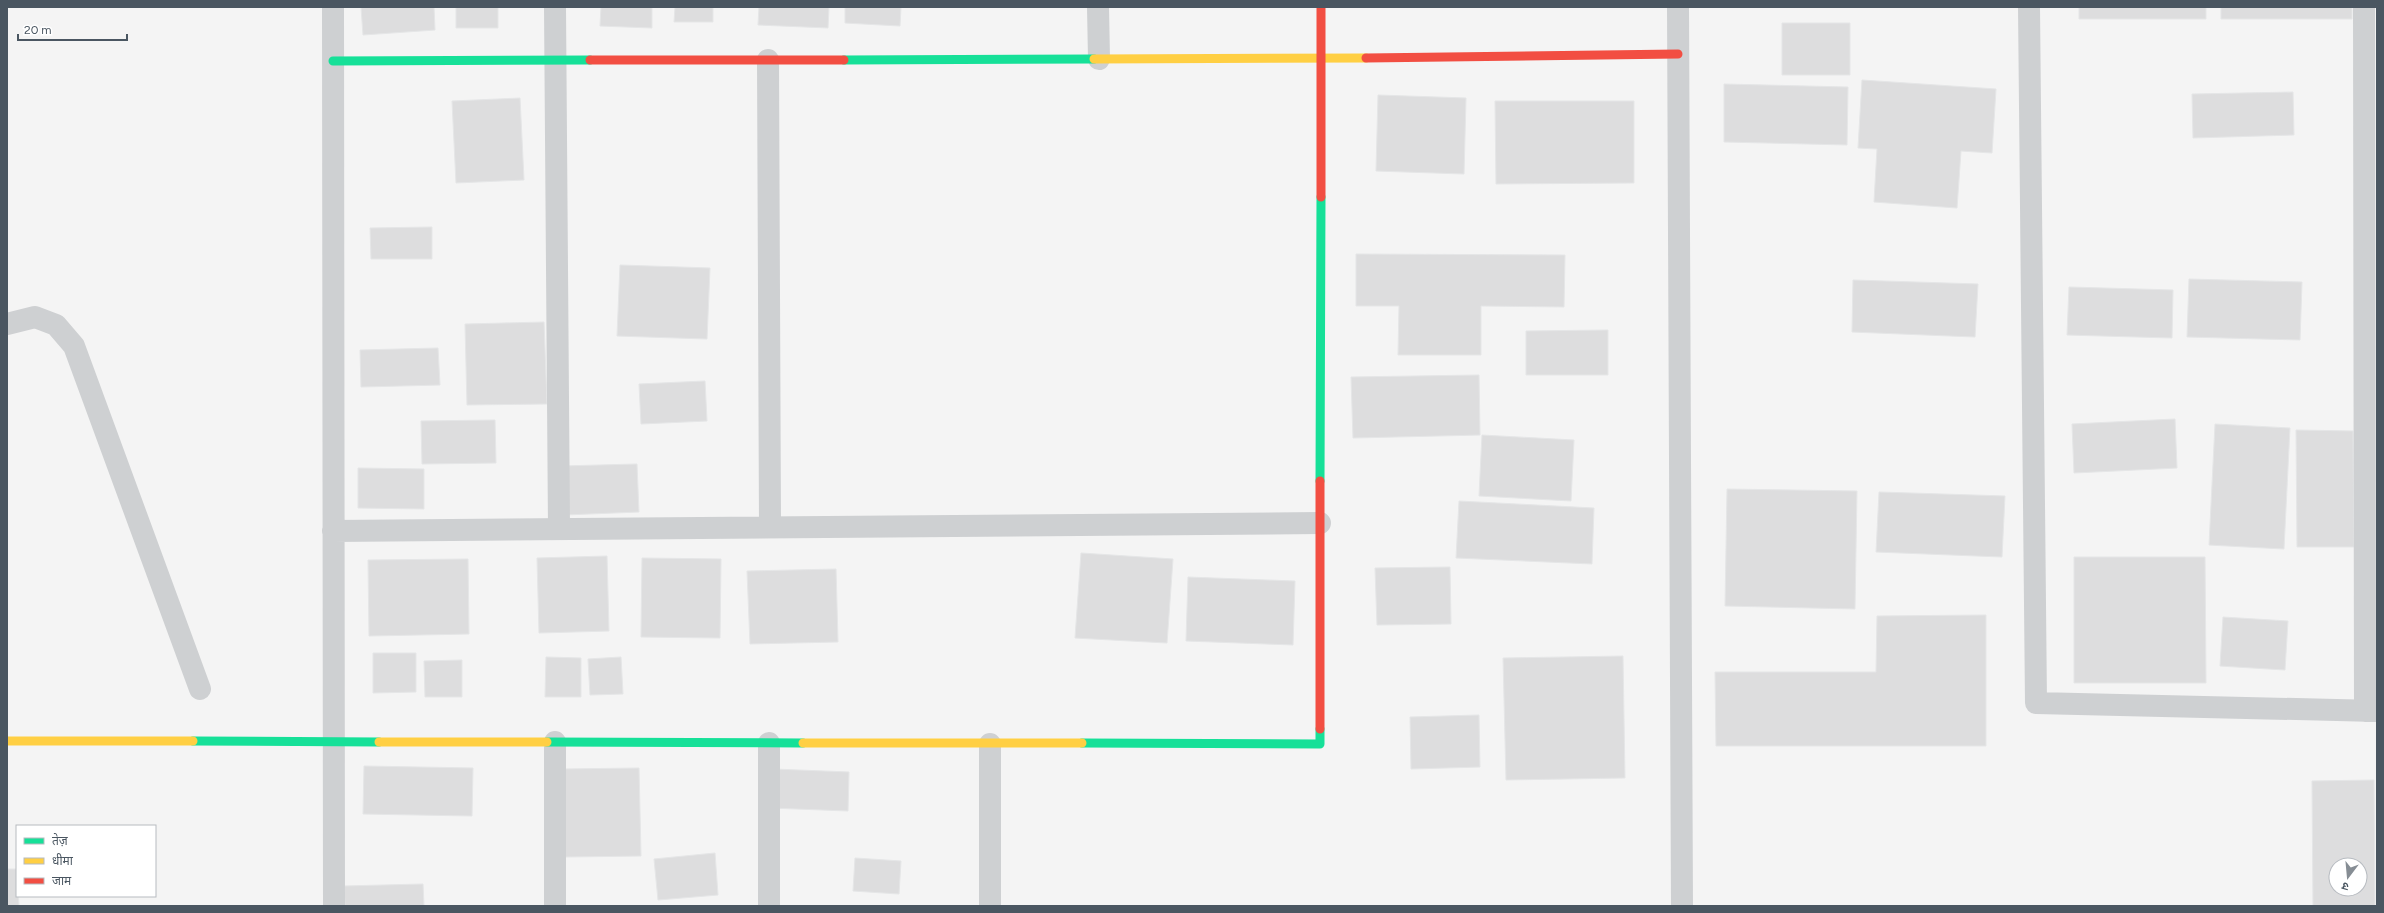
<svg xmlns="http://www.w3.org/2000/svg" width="2384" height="913" font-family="Figtree,'Noto Sans Devanagari',sans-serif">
	<rect width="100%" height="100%" fill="#f4f4f4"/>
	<path fill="#ddddde" stroke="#e5e6e7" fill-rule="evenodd" d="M361,7H434L435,30L363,35Z
		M456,7H498V28H456Z
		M601,7H652V28L600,26Z
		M675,7H713V22H674Z
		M759,7H829L828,28L758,25Z
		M845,7H901L900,26L845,23Z
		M2079,7H2206V19H2079Z
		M2221,7H2352V19H2221Z
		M1782,23H1850V75H1782Z
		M1862,80L1996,89L1992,153L1961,151L1957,208L1874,202L1877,149L1858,148Z
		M1724,84L1848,87L1847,145L1724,142Z
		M2293,92L2294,135L2193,138L2192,94Z
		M1378,95L1466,98L1464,174L1376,171Z
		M520,98L524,180L456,183L452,101Z
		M1495,101H1634V183L1496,184Z
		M432,227V259H371L370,228Z
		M1356,254L1565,255L1564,307L1481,306V355H1398L1399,306H1356Z
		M620,265L710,268L707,339L617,336Z
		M2189,279L2302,282L2300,340L2187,337Z
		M1853,280L1978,284L1975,337L1852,332Z
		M2069,287L2173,290L2172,338L2067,335Z
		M544,322L547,404L467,405L465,324Z
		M1608,330V375H1526V331Z
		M438,348L440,385L361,387L360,350Z
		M1479,375L1480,435L1353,438L1351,377Z
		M705,381L707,421L641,424L639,384Z
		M2175,419L2177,468L2074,473L2072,424Z
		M495,420L496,463L422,464L421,421Z
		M2215,424L2290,428L2284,549L2209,545Z
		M2296,430L2353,431L2354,547H2297Z
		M1482,435L1574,440L1571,501L1479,496Z
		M637,464L639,512L564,515L562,466Z
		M358,468L424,469V509L358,508Z
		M1727,489L1857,491L1855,609L1725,606Z
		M1879,492L2005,496L2002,557L1876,552Z
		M1459,501L1594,508L1592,564L1456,558Z
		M1081,553L1173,559L1167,643L1075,638Z
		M607,556L609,631L539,633L537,558Z
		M2074,557H2205L2206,683H2074Z
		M642,558L721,559L720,638L641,637Z
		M468,559L469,634L369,636L368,560Z
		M1450,567L1451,624L1377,625L1375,568Z
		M836,569L838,642L750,644L747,571Z
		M1188,577L1295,581L1293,645L1186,641Z
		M1986,615V746H1716L1715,672H1876L1877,616Z
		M2223,617L2288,621L2285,670L2220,666Z
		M373,653H416V692L373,693Z
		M1623,656L1625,778L1506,780L1503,658Z
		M546,657L581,658V697H545Z
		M621,657L623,694L590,695L588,659Z
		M462,660V697H425L424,661Z
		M1479,715L1480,767L1411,769L1410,717Z
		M364,766L473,768L472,816L363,814Z
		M639,768L641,856L565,857L563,769Z
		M773,769L849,772L848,811L771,808Z
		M2374,780L2375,906H2313L2312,781ZM2336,865H2360V889H2336Z
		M715,853L718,895L658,900L654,859Z
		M855,858L901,861L899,894L853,891Z
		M7,869H17L19,906H7Z
		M423,884L424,906H345L344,886Z"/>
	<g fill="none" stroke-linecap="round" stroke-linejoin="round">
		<path stroke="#ced0d2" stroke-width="22" d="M333,7L334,906
			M555,7L559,529
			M1098,7L1099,59
			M1678,7L1682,906
			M2029,7L2036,703L2377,711
			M2364,7L2365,711
			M768,60L770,527
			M7,324L35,317L56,325L74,346L200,689
			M333,531L1320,523
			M555,742V906
			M769,906V743
			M990,906V744"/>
		<path stroke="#16e098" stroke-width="9" d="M844,60L1094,59
			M333,61L590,60
			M1320,481L1321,197
			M193,741L379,742
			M547,742L803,743
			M1082,743L1320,744V729"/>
		<path stroke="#ffcf43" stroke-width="9" d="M1094,59L1366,58
			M7,741H193
			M379,742H547
			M803,743H1082"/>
		<path stroke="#f24e42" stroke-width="9" d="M1366,58L1678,54
			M590,60H844
			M1321,197V7
			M1320,729V481"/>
	</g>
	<rect width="2384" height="913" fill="none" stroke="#4a5661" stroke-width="16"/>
	<rect x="16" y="825" width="140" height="72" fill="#ffffff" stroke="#b7bbc0"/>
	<rect x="24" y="838" width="20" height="6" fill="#16e098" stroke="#b7bbc0"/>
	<text x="52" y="845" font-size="12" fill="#4a5661">तेज़</text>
	<rect x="24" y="858" width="20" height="6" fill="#ffcf43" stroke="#b7bbc0"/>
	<text x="52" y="865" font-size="12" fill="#4a5661">धीमा</text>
	<rect x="24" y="878" width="20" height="6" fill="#f24e42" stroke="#b7bbc0"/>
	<text x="52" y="885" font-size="12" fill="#4a5661">जाम</text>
	<g transform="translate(2348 877) rotate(196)"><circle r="19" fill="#ffffff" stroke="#b7bbc0"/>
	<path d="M0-3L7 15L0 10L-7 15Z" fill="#868d94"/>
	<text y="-6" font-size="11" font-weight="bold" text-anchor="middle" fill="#4a5661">उ</text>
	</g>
	<path d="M18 34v6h109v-6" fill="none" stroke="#4a5661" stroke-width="2"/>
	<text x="24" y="34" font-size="12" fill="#4a5661" stroke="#ffffff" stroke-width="3" paint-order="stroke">20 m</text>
</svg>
